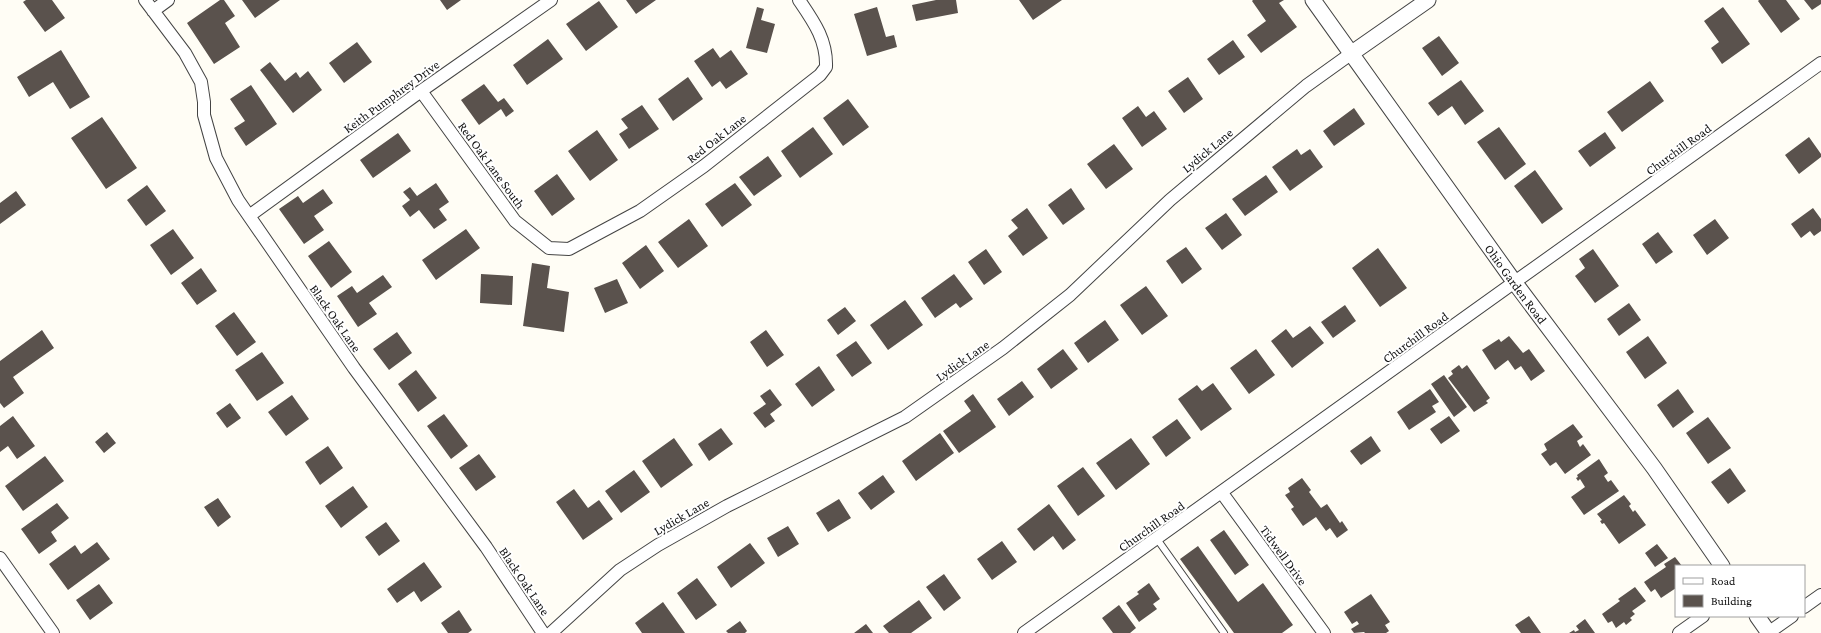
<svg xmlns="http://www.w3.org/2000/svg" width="1821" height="633" font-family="'Crimson Pro',serif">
	<rect width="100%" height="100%" fill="#fffdf5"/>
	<path fill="#5a524d" d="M26,0H52L65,18L45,32L23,2Z
		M220,0H224L235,16L225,23L240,47L214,64L187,23Z
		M242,0H280L255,18Z
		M440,0H461L447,10Z
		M626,0H656L636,14Z
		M936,0H956L958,13L916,21L912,5Z
		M1019,0H1062L1033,20Z
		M1253,0H1284L1279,3L1297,27L1261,53L1247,35L1266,21L1252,1Z
		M1759,0H1786L1800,19L1781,33L1758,1Z
		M1804,0H1821V4L1812,10Z
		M599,1L618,27L586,51L566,24Z
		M757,7L764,9L761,20L775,24L767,53L746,48Z
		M877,7L886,37L894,35L897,47L867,56L854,14Z
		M1723,7L1750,44L1722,64L1711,48L1719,42L1704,21Z
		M1439,36L1459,63L1442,76L1422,48Z
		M548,39L563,59L527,85L513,65Z
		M1233,40L1245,57L1219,75L1207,59Z
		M357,42L372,62L344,83L329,63Z
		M713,48L720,58L731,50L748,74L726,89L720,81L712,87L694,61Z
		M61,50L90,97L70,109L53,82L29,97L17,77Z
		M270,62L285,81L296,72L300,78L308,71L322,90L293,113L260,70Z
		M688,77L703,99L673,121L658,99Z
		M1188,77L1203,99L1184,113L1168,91Z
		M1461,80L1484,111L1465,125L1452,106L1438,116L1428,103Z
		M1650,81L1664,101L1622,132L1607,112Z
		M484,84L498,102L504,98L514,111L506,117L501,109L479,125L461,100Z
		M251,85L277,124L246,146L234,128L245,121L230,99Z
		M848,99L869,127L843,146L823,118Z
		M642,105L659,129L629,149L619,134L628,128L621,119Z
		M1138,106L1146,117L1154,111L1167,129L1142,147L1122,118Z
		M1354,108L1365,124L1334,146L1323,131Z
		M102,117L137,168L106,189L71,138Z
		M813,127L833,154L800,178L781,151Z
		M1499,127L1526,164L1505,180L1477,142Z
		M597,130L618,160L590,181L568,151Z
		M1605,132L1616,148L1590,167L1578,151Z
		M398,133L411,151L373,178L360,160Z
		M1809,137L1821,154V157L1799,174L1785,155Z
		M1114,144L1133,169L1106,189L1087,164Z
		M1297,149L1301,155L1310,149L1323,167L1290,191L1272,167Z
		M768,156L782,176L754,196L739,177Z
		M1535,170L1563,209L1542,224L1514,186Z
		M557,174L575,199L552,216L534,191Z
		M1266,175L1278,192L1245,216L1232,199Z
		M436,183L449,202L439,209L447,220L434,229L419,210L410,217L402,206L410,200L403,192L410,187L417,196Z
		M735,183L752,205L722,227L705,204Z
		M147,185L166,211L146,226L127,200Z
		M1071,188L1085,209L1063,225L1048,205Z
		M323,189L333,203L314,216L324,230L304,244L279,209L298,196L303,203Z
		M16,191L26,205L0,224V203Z
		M1027,208L1048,238L1023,256L1008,236L1018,228L1011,220Z
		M1813,208L1821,219V231L1814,236L1810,231L1801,238L1791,224Z
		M1226,213L1242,235L1222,250L1205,228Z
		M689,219L708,246L678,268L658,242Z
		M1715,219L1729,238L1707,255L1693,235Z
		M173,229L194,258L171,275L150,245Z
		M466,229L480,248L436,280L422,260Z
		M1658,232L1673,252L1656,264L1642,244Z
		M329,241L352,272L331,288L308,256Z
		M646,245L664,271L640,289L622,263Z
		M1186,247L1202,269L1182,284L1166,261Z
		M1378,248L1407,288L1380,307L1352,268Z
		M986,249L1002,272L984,285L968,262Z
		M1593,249L1619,286L1595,303L1575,276L1585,268L1579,259Z
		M532,263L550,266L547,288L569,292L564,332L523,326Z
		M201,268L217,291L197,305L181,283Z
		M481,274L513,276L512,305L480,303Z
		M954,274L973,299L960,308L956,303L935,318L921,298Z
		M383,275L392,287L369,303L377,314L358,327L337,296L352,286L357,293Z
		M617,279L628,303L605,313L594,288Z
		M1146,286L1168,316L1142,335L1120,305Z
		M905,300L923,325L888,350L870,325Z
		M1629,303L1641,320L1619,336L1607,319Z
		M1345,305L1356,321L1333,338L1321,322Z
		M845,307L856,321L838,335L827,320Z
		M234,312L256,342L237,356L215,326Z
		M1105,320L1119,340L1088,363L1074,343Z
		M1310,326L1324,343L1292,368L1271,341L1286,329L1293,338Z
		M42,330L54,348L13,377L24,393L4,408L0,403V361Z
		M766,330L784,355L767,367L750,342Z
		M397,332L412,353L389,370L373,349Z
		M1509,336L1523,353L1529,349L1545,371L1531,381L1521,366L1515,370L1508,360L1495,370L1482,350L1499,339L1501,342Z
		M1648,336L1667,363L1645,379L1626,352Z
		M856,341L872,363L852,377L836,355Z
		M1063,349L1078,369L1051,389L1037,369Z
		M1256,349L1275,375L1249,394L1230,368Z
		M262,352L284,383L257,401L235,370Z
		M1459,365L1462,369L1467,365L1490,398L1486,401L1488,403L1474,412L1448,378L1453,374L1451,371Z
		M819,366L835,390L812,407L795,384Z
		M416,370L437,398L418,412L398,384Z
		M1444,375L1467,407L1454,417L1431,384Z
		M1022,381L1034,397L1009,416L997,399Z
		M1213,383L1232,409L1201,431L1178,399L1197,385L1202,391Z
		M770,389L782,405L770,414L775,421L765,428L753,413L766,404L760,396Z
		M1430,389L1439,402L1432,406L1436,412L1409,430L1397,412Z
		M1678,389L1694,412L1673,428L1657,405Z
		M973,394L996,427L959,453L943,431L971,411L964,401Z
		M292,395L309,419L286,436L268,412Z
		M230,403L241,418L227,428L216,413Z
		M444,414L468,446L451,459L427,426Z
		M13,416L35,446L17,459L8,446L0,452V426Z
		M1449,416L1460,431L1441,444L1430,429Z
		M1708,417L1731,448L1708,464L1686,433Z
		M1177,419L1191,438L1166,457L1152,437Z
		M1573,424L1583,437L1577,441L1580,447L1583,444L1591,455L1565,474L1556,462L1550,466L1541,454L1547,450L1544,444Z
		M721,428L733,444L709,461L698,444Z
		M107,432L116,443L104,453L95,442Z
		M940,433L954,453L916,481L902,461Z
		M1371,436L1381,451L1361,465L1350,451Z
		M674,438L693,465L661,488L642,461Z
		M1131,438L1150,464L1116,490L1096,463Z
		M328,446L343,468L320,485L305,462Z
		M479,454L496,477L476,491L459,468Z
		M45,456L64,481L23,511L5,486Z
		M1599,459L1608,473L1604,476L1608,482L1611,480L1619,491L1584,515L1571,497L1585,487L1580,479L1578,481L1576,478L1578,477L1577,475Z
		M1083,467L1105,496L1078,516L1057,486Z
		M1730,468L1746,491L1728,504L1711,482Z
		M634,470L650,492L621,513L605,491Z
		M883,475L895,492L871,510L858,493Z
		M1302,478L1311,490L1309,492L1321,508L1327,504L1340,523L1342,521L1348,530L1337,538L1330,528L1326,531L1316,517L1303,526L1291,509L1294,507L1285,495L1290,492L1288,488Z
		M353,486L368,507L341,528L325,506Z
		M574,489L588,508L599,500L613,519L583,540L556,502Z
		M1624,495L1631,504L1629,506L1633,512L1635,510L1646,525L1619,544L1604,523L1602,524L1600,521L1602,520L1597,514Z
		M218,498L231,517L218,527L204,507Z
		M839,499L851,518L828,532L816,513Z
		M57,503L69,518L51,532L57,541L39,554L21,529Z
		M1049,504L1076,540L1063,550L1053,536L1034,551L1017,529Z
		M386,522L400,541L379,556L365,537Z
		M788,526L799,544L778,557L767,538Z
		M1224,530L1249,565L1235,575L1210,540Z
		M1002,541L1017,562L992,580L977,559Z
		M97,542L110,559L68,590L49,564L75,545L81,554Z
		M750,543L765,563L731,588L717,567Z
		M1657,544L1668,558L1655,567L1645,553Z
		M1198,546L1238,602L1263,583L1293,625L1282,633H1234L1180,559Z
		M1675,557L1682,566H1676V588L1661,598L1655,589L1651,592L1644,582L1666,567L1664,564Z
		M424,562L442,587L421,602L414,591L397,603L387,589Z
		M944,574L961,598L944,611L926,587Z
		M697,578L717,605L696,620L677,593Z
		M1149,583L1160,599L1153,604L1157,609L1139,622L1126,603L1139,594L1137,592Z
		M99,584L113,603L90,620L76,600Z
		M1635,587L1646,601L1632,611L1635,614L1630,618L1632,620L1626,625L1624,622L1616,628L1612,621L1608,623L1602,614L1620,601L1618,599Z
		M1371,594L1390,622L1385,625L1389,631L1386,633H1365L1364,632L1354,633L1351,629L1359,624L1357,621L1352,624L1344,612Z
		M919,600L932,618L911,633H889L883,626Z
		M663,602L685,633H642L635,623Z
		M1119,605L1136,628L1130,633H1113L1102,618Z
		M459,610L472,630L468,633H448L441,623Z
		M1529,616L1541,633H1521L1515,625Z
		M1585,619L1595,633H1569L1574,630L1575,632L1579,630L1576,626Z
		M740,621L747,631L745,633H728L726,631Z
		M866,624L873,633H854Z"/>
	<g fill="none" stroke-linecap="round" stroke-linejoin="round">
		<defs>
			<path id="service" d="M1157,539L1224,633"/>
			<path id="minor" d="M145,0L185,53L201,82L204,102V115L216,158L238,200L354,368L486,547L543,633
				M153,11L168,0
				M421,91L515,221L549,248L569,249L640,211L704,166L820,75L826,67C827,40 814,22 799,0
				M249,216L421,91L551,0
				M1222,493L1324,633
				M0,558L53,633
				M1804,607L1821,595
				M551,633L620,570L658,545L727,506L905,417L1003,348L1070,295L1170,200L1306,86L1352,53
				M1024,633L1821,63
				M1679,633L1703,616
				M1768,633L1792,616"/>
			<g id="tertiary">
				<path id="s1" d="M1313,0L1515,283L1654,468L1722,566"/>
				<path d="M1352,53L1428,0"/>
				<path d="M1757,616L1769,633"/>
			</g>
		</defs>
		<use href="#service" stroke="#444" stroke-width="8"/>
		<use href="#minor" stroke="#444" stroke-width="14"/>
		<use href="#tertiary" stroke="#444" stroke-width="17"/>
		<use href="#service" stroke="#fff" stroke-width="6"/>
		<use href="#minor" stroke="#fff" stroke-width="12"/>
		<use href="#tertiary" stroke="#fff" stroke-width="15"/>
	</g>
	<g text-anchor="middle" stroke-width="4" stroke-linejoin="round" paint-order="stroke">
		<g font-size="13" fill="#111" stroke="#fff">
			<text transform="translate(391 96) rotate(-36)" y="5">Keith Pumphrey Drive</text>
			<text transform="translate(716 138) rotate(-38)" y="5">Red Oak Lane</text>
			<text transform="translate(1678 149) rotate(-36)" y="5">Churchill Road</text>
			<text transform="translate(1207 150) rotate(-40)" y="5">Lydick Lane</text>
			<text transform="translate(492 165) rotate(54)" y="5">Red Oak Lane South</text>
			<text dy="5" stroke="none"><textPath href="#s1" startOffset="349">Ohio Garden Road</textPath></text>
			<text transform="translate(336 318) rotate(55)" y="5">Black Oak Lane</text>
			<text transform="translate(1415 337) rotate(-36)" y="5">Churchill Road</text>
			<text transform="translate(962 360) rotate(-35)" y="5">Lydick Lane</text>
			<text transform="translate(681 516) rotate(-30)" y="5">Lydick Lane</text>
			<text transform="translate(1151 526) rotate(-35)" y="5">Churchill Road</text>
			<text transform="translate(1284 555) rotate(54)" y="5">Tidwell Drive</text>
			<text transform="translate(525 581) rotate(56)" y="5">Black Oak Lane</text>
		</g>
	</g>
	<rect x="1675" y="565" width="130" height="52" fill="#ffffff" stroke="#a0a0a0"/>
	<rect x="1683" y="578" width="20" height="6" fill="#ffffff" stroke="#a0a0a0"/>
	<text x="1711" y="585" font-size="12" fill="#111111">Road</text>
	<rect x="1683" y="595" width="20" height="12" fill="#5a524d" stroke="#a0a0a0"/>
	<text x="1711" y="605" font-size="12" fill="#111111">Building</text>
</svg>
